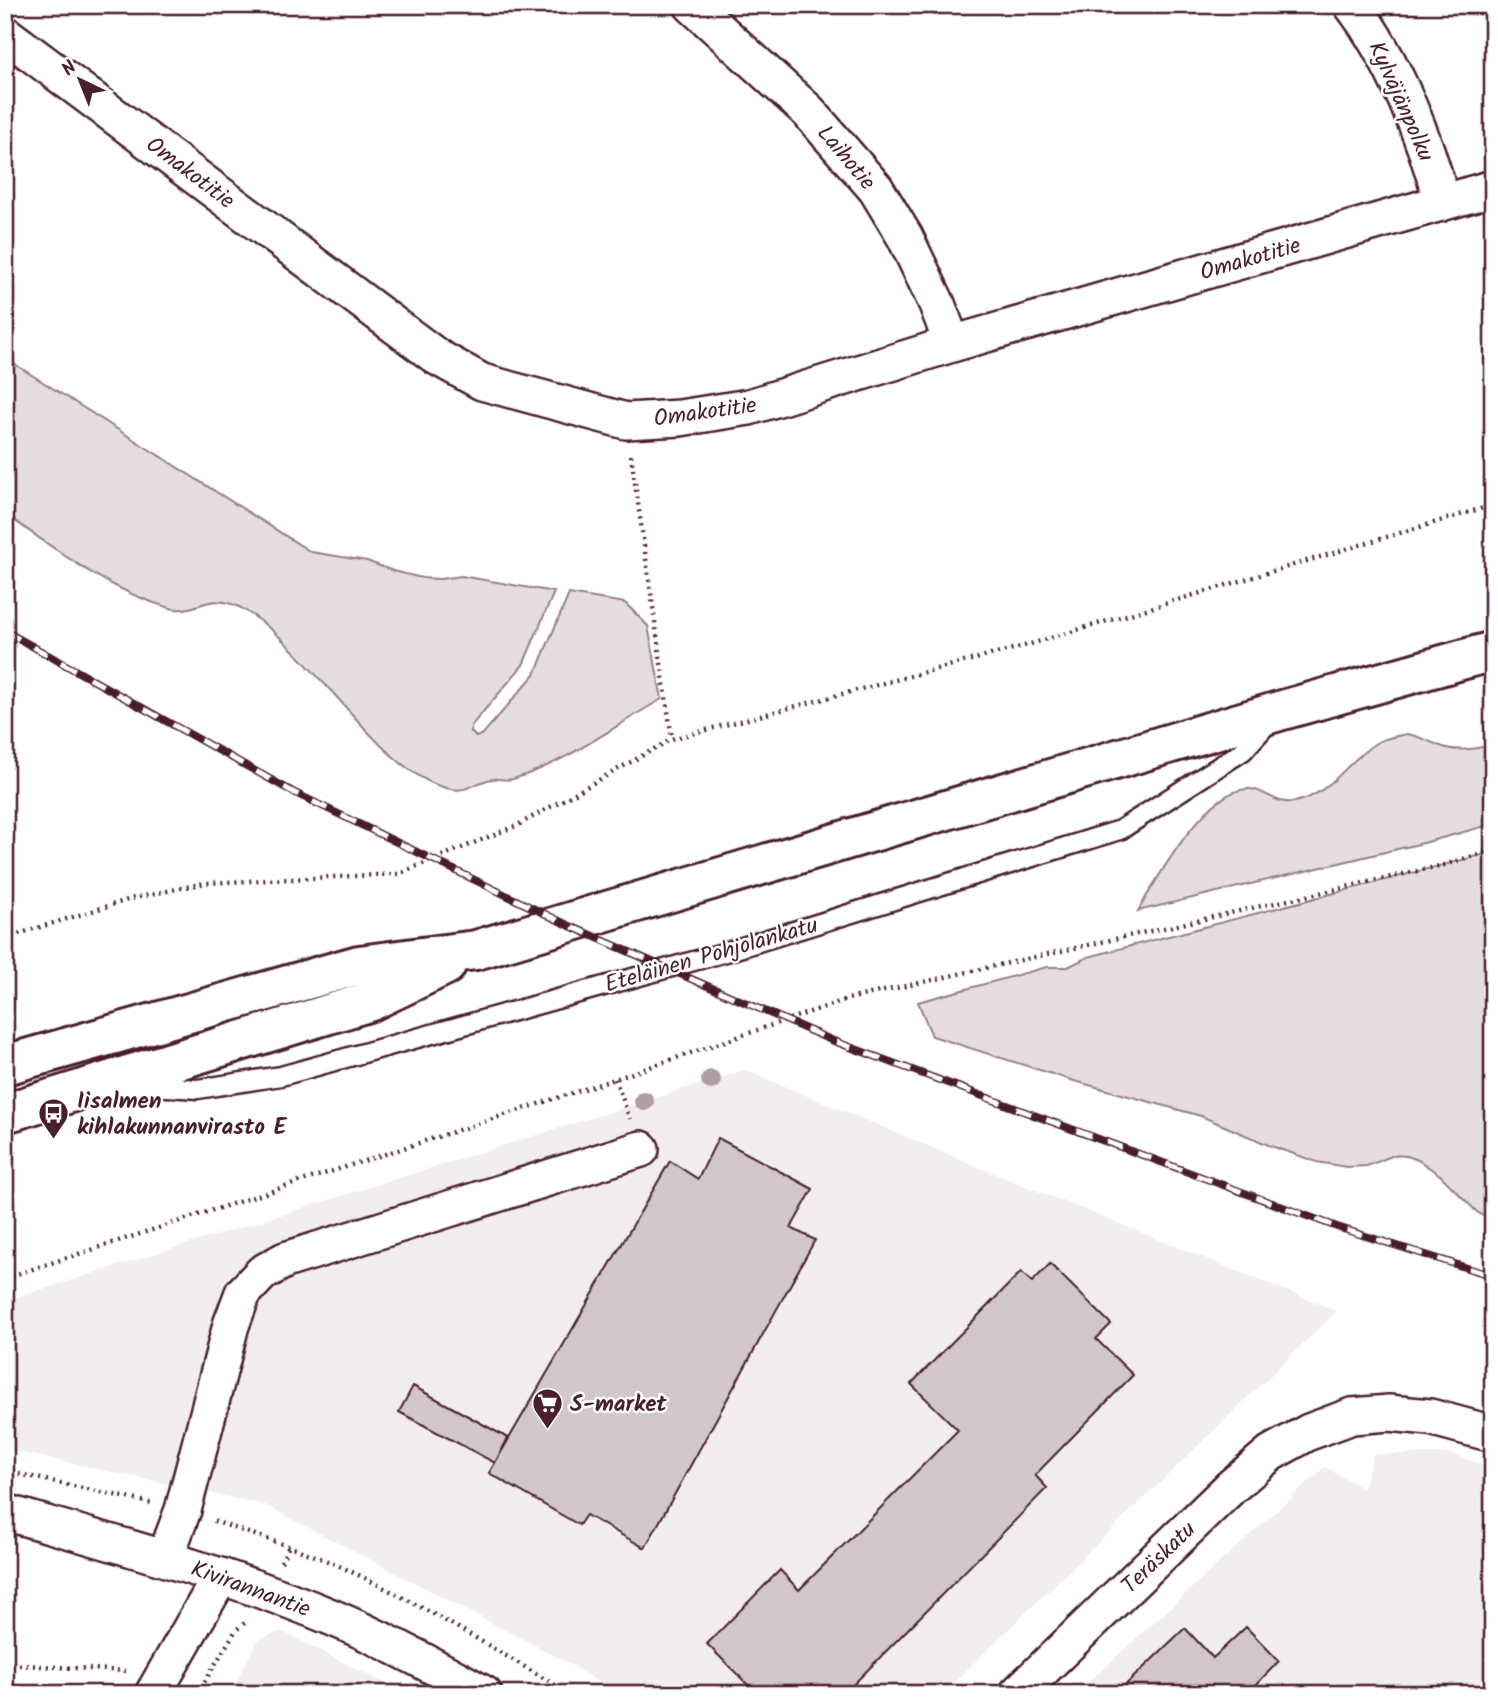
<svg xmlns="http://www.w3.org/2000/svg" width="1498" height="1699" font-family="Kalam,sans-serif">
	<rect width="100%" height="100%" fill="#fff"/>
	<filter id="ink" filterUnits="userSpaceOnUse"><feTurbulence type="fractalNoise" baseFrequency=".0143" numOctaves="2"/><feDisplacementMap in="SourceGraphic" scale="14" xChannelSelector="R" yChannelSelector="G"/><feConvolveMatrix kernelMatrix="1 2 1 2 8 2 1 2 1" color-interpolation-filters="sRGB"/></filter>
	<g filter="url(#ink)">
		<path fill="#f2eeef" d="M745,1070L1005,1178L1337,1311L942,1694H618L563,1660L265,1505L5,1449V1301Z
			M1373,1454H1451L1493,1468V1694H1075L1325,1467L1363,1489Z
			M281,1631L407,1694H230L258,1640Z"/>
		<path fill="#e5dee0" stroke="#987e86" stroke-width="2" d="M5,358L311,552L367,561L393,571L422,578L440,579L461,576L554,592L523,665L471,726V732L476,737L483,734L535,674L569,594L625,603L648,626L662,699C614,726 566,763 513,779C506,781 499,778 492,779C474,782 467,794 446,788C404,778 362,725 334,694C305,664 278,629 241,608C206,590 198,615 170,608C108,591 57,550 5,514Z
			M1407,734C1419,736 1427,741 1438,745C1455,753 1475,749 1493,745V824L1427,842L1138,911C1157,879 1207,787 1249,789C1269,790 1277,810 1305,799C1334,788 1350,759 1376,743C1385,738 1397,736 1407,734Z
			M1493,852V1222L1477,1212L1440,1175L1418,1160L1407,1156L1394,1155L1367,1166L1346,1167L1317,1162L1271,1146L1201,1116L1071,1080L932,1036L918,1002L1047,967H1068L1088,957Z"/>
		<path fill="#d2c7cb" stroke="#4a1f2b" stroke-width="2" d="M718,1138L813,1189L791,1228L815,1240L645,1548L586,1515L579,1525L489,1473L670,1161L698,1179Z
			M1050,1264L1111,1324L1096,1339L1133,1375L1035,1475L1047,1488L844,1694H757L707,1644L780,1570L799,1590L958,1430L911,1384L1021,1272L1032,1282Z
			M413,1386L508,1438L495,1463L399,1412Z
			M1246,1627L1279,1661L1247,1694H1116L1185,1628L1213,1658Z"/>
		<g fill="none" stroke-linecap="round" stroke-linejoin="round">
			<defs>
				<path id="service" d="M137,1085L198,1089L281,1076L726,952L1120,830L1243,751L1271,720"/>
				<path id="minor" d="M692,5L808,111L876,189L905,237L937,304L952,344
					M1352,5C1392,57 1426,139 1442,203
					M5,34L437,357L482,382L626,421L680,418L749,407L952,344L1493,188
					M5,1512C115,1544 225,1573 331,1617C384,1639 434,1666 484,1694
					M165,1558L183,1510L231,1325L243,1293L262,1273L285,1260L641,1149
					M153,1694L221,1576
					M1017,1694L1231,1487L1271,1453L1309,1432L1352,1416L1389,1413L1430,1417L1493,1434"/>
				<path id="secondary" d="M5,1065L359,965L476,950L1279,711L1493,651
					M5,1113L371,1001L446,965"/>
			</defs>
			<use href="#service" stroke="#4a1f2b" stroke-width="23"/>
			<use href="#minor" stroke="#4a1f2b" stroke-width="40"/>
			<use href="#secondary" stroke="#4a1f2b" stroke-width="44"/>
			<path stroke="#4a1f2b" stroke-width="4.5" stroke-dasharray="2 5" stroke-linecap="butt" d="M631,455L672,739
				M5,938L134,898L205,883L398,874L518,825L672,739L1024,646L1493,505
				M615,1079L630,1119
				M5,1278L615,1079L848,999L1444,865L1493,850
				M5,1471L151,1503
				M214,1521C259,1537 306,1550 350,1571C426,1607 498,1651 570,1694
				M281,1562L289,1546
				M5,1664L127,1671
				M6,1694L7,1664
				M197,1694L236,1630L248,1620"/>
			<use href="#service" stroke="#fff" stroke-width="18"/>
			<use href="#minor" stroke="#fff" stroke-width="35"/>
			<use href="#secondary" stroke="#fff" stroke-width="38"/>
			<defs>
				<path id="rail" d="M5,631L293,792L570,926L831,1040L1337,1227L1493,1276"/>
			</defs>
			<use href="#rail" stroke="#4a1f2b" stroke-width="8"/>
			<use href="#rail" stroke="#fff" stroke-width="5" stroke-dasharray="16" stroke-linecap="butt"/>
		</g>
		<g fill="#b19ea3">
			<circle cx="711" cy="1080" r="10"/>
			<circle cx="644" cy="1101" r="10"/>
		</g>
	</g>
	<defs>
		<symbol id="bus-pin" viewBox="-11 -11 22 30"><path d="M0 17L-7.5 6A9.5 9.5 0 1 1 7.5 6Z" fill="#4a1f2b" stroke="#fff"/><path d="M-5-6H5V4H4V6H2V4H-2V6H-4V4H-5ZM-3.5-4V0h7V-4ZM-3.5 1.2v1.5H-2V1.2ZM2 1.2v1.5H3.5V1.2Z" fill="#fff"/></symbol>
		<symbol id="supermarket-pin" viewBox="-11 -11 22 30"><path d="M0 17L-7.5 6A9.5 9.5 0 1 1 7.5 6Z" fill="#4a1f2b" stroke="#fff"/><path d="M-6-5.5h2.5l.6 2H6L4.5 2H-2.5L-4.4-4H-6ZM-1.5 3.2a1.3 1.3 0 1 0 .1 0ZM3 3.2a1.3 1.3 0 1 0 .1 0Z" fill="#fff"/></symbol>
	</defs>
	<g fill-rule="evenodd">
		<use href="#bus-pin" x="36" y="1096" width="35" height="47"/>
		<use href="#supermarket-pin" x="530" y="1386" width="35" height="47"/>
	</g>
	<g text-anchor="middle" stroke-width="5" stroke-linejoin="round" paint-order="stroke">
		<g font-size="23" fill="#4a1f2b" stroke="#fff">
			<text transform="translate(1402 101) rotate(66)" y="8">Kylväjänpolku</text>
			<text transform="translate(847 157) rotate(50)" y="8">Laihotie</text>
			<text transform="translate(191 172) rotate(37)" y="8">Omakotitie</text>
			<text transform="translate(1250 258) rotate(-16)" y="8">Omakotitie</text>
			<text transform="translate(705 411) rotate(-8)" y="8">Omakotitie</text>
			<text transform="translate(711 954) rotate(-16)" y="8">Eteläinen Pohjolankatu</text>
			<text transform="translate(1158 1557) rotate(-44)" y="8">Teräskatu</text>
			<text transform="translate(251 1588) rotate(20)" y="8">Kivirannantie</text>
		</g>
		<g font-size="23" font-weight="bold" fill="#4a1f2b" stroke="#fff" text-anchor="start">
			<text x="77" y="1108">Iisalmen<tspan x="77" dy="26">kihlakunnanvirasto E</tspan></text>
			<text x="570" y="1411">S-market</text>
		</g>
	</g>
	<rect width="1498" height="1699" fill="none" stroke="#fff" stroke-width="28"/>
	<rect x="14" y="14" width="1470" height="1671" fill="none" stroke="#4a1f2b" stroke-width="2.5" filter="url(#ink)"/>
	<g transform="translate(80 80) rotate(317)" stroke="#ffffff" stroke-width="5" paint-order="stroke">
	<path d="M0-5L12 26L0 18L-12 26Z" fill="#4a1f2b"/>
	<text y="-10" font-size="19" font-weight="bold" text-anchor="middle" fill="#4a1f2b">N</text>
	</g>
</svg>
